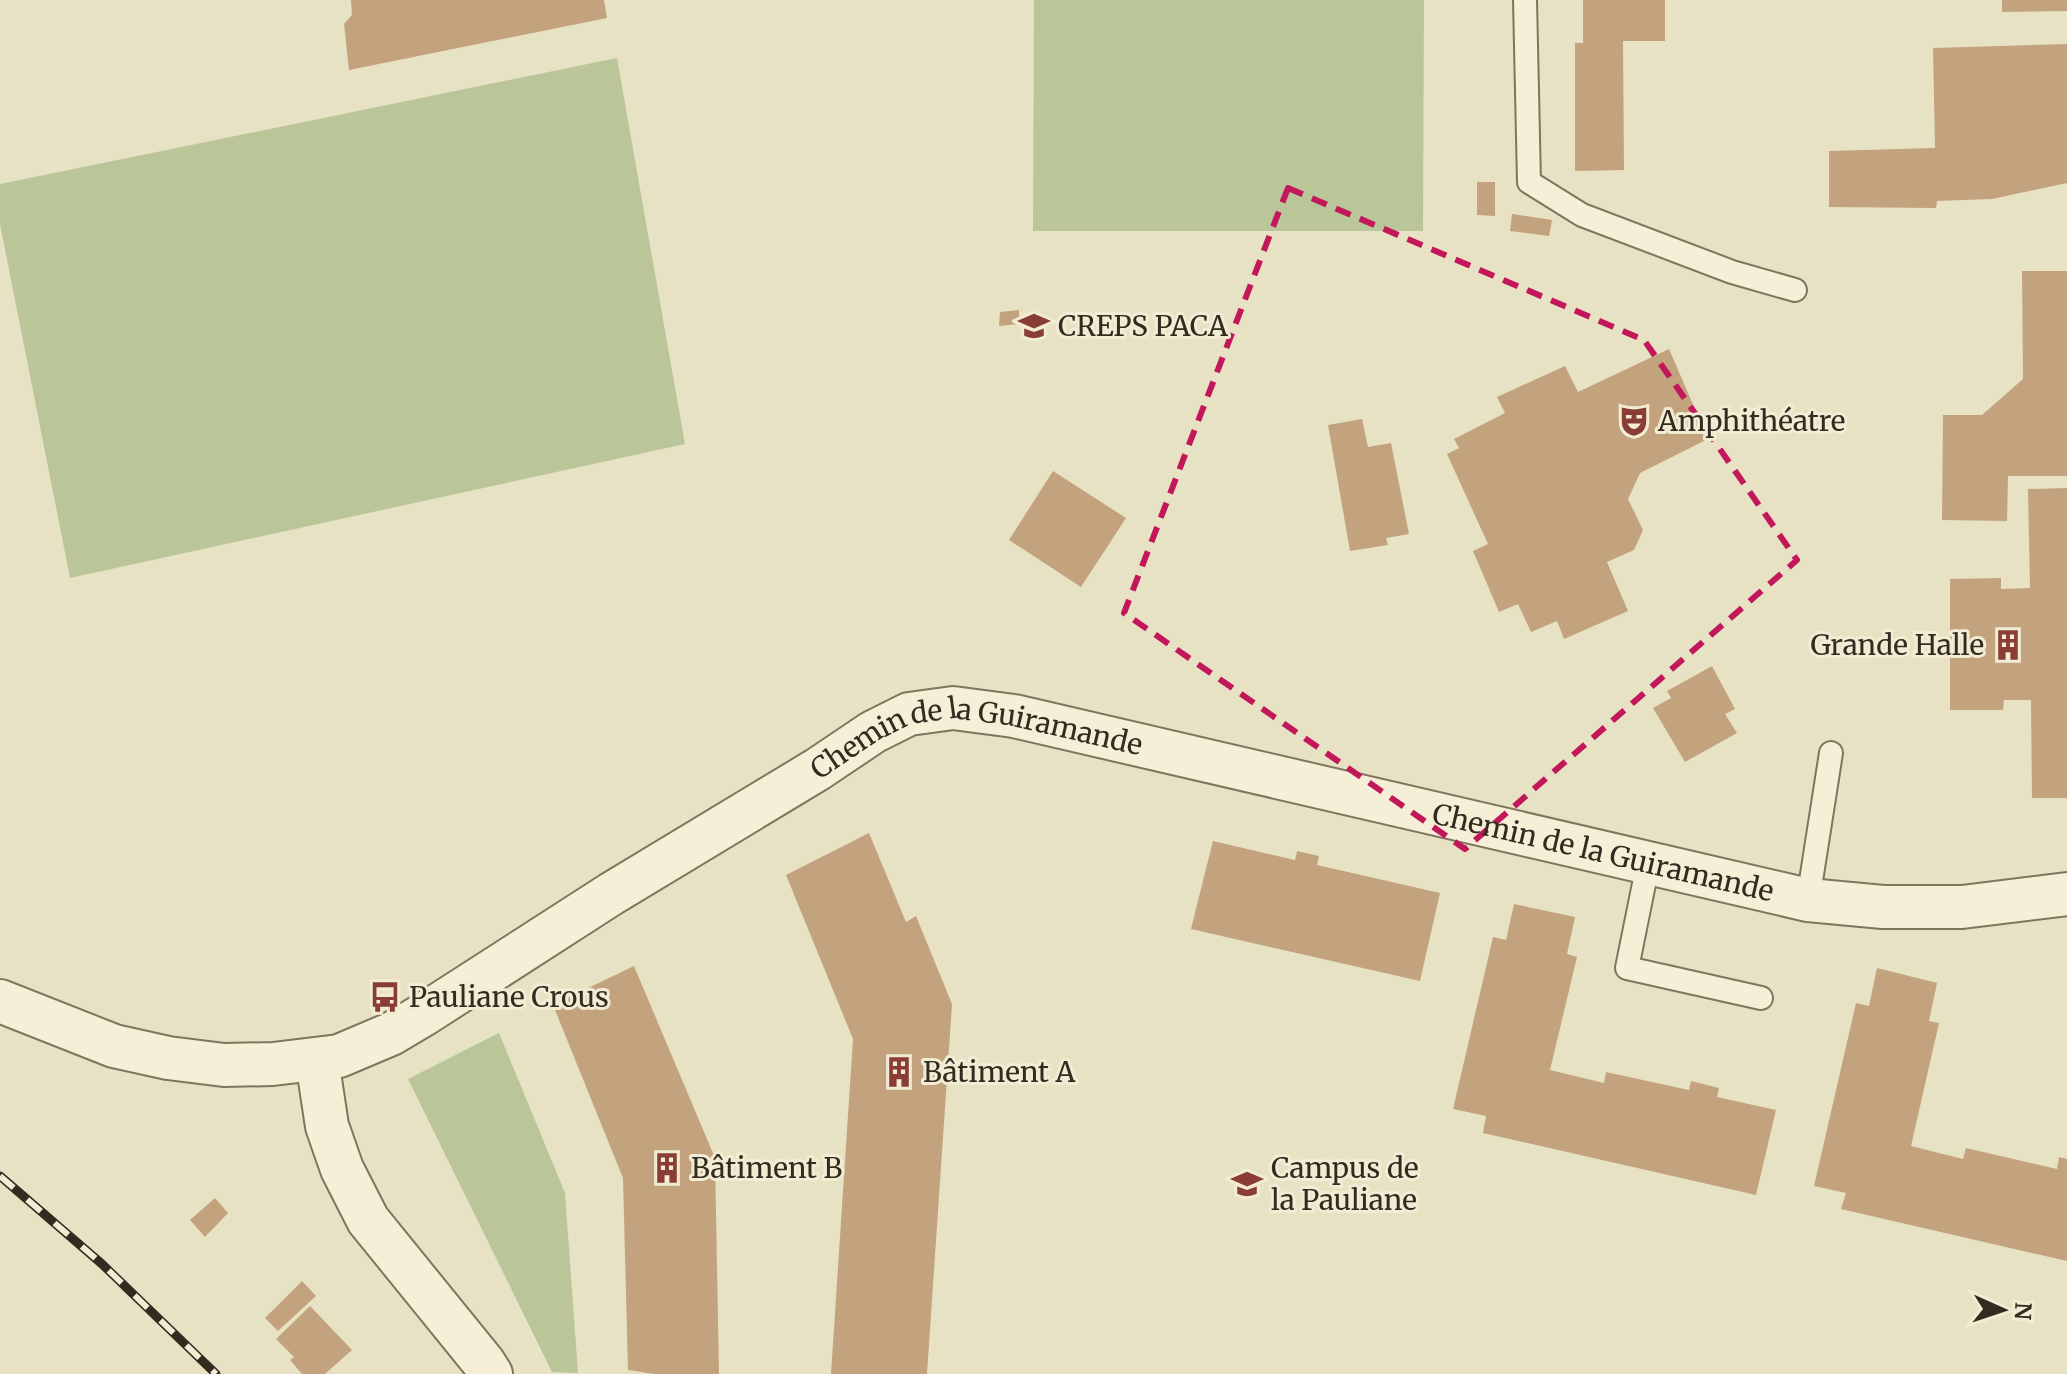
<svg xmlns="http://www.w3.org/2000/svg" width="2067" height="1374" font-family="Merriweather,serif">
	<rect width="100%" height="100%" fill="#e8e2c4"/>
	<path fill="#bbc59a" d="M1034,0H1424L1423,231H1033Z
		M617,58L685,444L70,578L0,224V184Z
		M499,1033L565,1193L578,1373L552,1372L408,1079Z"/>
	<path fill="#c2a37e" d="M351,0H604L607,18L349,70L344,24L352,15Z
		M1583,0H1665V41H1623L1624,170L1575,171V43H1583Z
		M2002,0H2067V11L2002,12Z
		M2067,44V183L1992,199L1937,201L1936,208L1829,207V151L1935,148L1933,48Z
		M1477,182H1495V216L1477,215Z
		M1512,214L1552,220L1549,236L1510,231Z
		M2022,271H2067V476H2008L2007,521L1942,520L1943,415H1982L2023,379Z
		M1019,310V324L999,326L1000,312Z
		M1669,349L1708,439L1640,473L1628,499L1643,530L1634,550L1607,562L1628,611L1564,639L1557,621L1531,632L1518,604L1499,612L1473,551L1488,544L1447,454L1459,448L1454,439L1505,413L1497,397L1565,366L1578,392Z
		M1362,419L1368,447L1391,443L1409,534L1386,538L1388,545L1350,551L1328,425Z
		M1053,471L1126,518L1081,587L1009,540Z
		M2067,488V798H2032L2031,700H2004L2003,710H1950V579L2001,578V589L2030,588L2028,489Z
		M1712,666L1735,709L1725,714L1737,733L1685,762L1653,708L1671,698L1667,691Z
		M869,833L906,922L916,916L952,1004L927,1374H831L853,1039L786,875Z
		M1213,841L1295,860L1297,851L1319,856L1317,865L1440,893L1420,981L1191,929Z
		M1514,904L1575,917L1567,954L1577,957L1550,1070L1604,1083L1606,1072L1689,1090L1691,1081L1719,1088L1717,1097L1776,1110L1756,1195L1483,1133L1486,1116L1453,1109L1493,937L1506,940Z
		M634,966L715,1158L719,1374H654L628,1370L623,1178L553,1005Z
		M1877,968L1937,983L1929,1021L1939,1023L1911,1146L1963,1159L1966,1148L2057,1169L2059,1157L2067,1159V1261L1841,1209L1846,1193L1814,1186L1856,1003L1869,1006Z
		M215,1198L228,1213L205,1237L190,1220Z
		M302,1281L316,1296L278,1331L265,1318Z
		M310,1306L352,1350L325,1374H302L290,1360L294,1357L276,1339Z"/>
	<g fill="none" stroke-linecap="round" stroke-linejoin="round">
		<defs>
			<path id="service" d="M1525,0L1529,182L1582,215L1732,272L1795,290
				M1648,864L1627,968L1761,998
				M1808,900L1831,753"/>
			<g id="minor">
				<path id="s1" d="M0,1001L114,1046L168,1058L224,1065L273,1064L339,1056L391,1034L423,1015L611,894L818,769L873,732L909,714L953,708L1014,716L1808,900L1883,907H1962L2067,894"/>
				<path d="M317,1060L327,1126L342,1169L368,1220L484,1363L491,1374"/>
			</g>
		</defs>
		<use href="#service" stroke="#81745d" stroke-width="26"/>
		<use href="#minor" stroke="#81745d" stroke-width="46"/>
		<use href="#service" stroke="#f4efd6" stroke-width="22"/>
		<use href="#minor" stroke="#f4efd6" stroke-width="42"/>
		<defs>
			<path id="rail" d="M0,1176L102,1264L216,1374"/>
		</defs>
		<use href="#rail" stroke="#332b1f" stroke-width="9"/>
		<use href="#rail" stroke="#f1ecd3" stroke-width="6" stroke-dasharray="18" stroke-linecap="butt"/>
	</g>
	<path fill="none" stroke="#c2185b" stroke-width="6" stroke-dasharray="16 10" stroke-linejoin="round" d="M1288,188L1644,340L1797,560L1465,849L1124,613Z"/>
	<defs>
		<symbol id="university-bare" viewBox="-9 -9 18 18"><path d="M0-5L7-2L0 1L-7-2ZM-4 1L0 2.5L4 1V4Q0 6-4 4Z" fill="#893d34" stroke="#f1ecd3" stroke-width="2.5" paint-order="stroke"/></symbol>
		<symbol id="theatre-bare" viewBox="-9 -9 18 18"><path d="M-5-5.5Q0-4 5-5.5V0Q5 5 0 6Q-5 5-5 0ZM-3.3-2.5H-1v1.5H-3.3ZM1-2.5H3.3v1.5H1ZM-2.8 1Q0 5.5 2.8 1Z" fill="#893d34" stroke="#f1ecd3" stroke-width="2.5" paint-order="stroke"/></symbol>
		<symbol id="building-bare" viewBox="-9 -9 18 18"><path d="M-4-6H4V6H1V3H-1V6H-4ZM-2.5-4.3h1.7v1.8h-1.7ZM.8-4.3h1.7v1.8H.8ZM-2.5-1h1.7V.8h-1.7ZM.8-1h1.7V.8H.8Z" fill="#893d34" stroke="#f1ecd3" stroke-width="2.5" paint-order="stroke"/></symbol>
		<symbol id="bus-bare" viewBox="-9 -9 18 18"><path d="M-5-6H5V4H4V6H2V4H-2V6H-4V4H-5ZM-3.5-4V0h7V-4ZM-3.5 1.2v1.5H-2V1.2ZM2 1.2v1.5H3.5V1.2Z" fill="#893d34" stroke="#f1ecd3" stroke-width="2.5" paint-order="stroke"/></symbol>
	</defs>
	<g fill-rule="evenodd">
		<use href="#university-bare" x="1012" y="304" width="44" height="44"/>
		<use href="#theatre-bare" x="1612" y="399" width="44" height="44"/>
		<use href="#building-bare" x="1986" y="623" width="44" height="44"/>
		<use href="#bus-bare" x="363" y="975" width="44" height="44"/>
		<use href="#building-bare" x="877" y="1050" width="44" height="44"/>
		<use href="#building-bare" x="645" y="1146" width="44" height="44"/>
		<use href="#university-bare" x="1225" y="1162" width="44" height="44"/>
	</g>
	<g text-anchor="middle" stroke-width="6" stroke-linejoin="round" paint-order="stroke">
		<g font-size="28" fill="#332b1f" stroke="#f1ecd3" text-anchor="start">
			<text x="1058" y="336">CREPS PACA</text>
			<text x="1658" y="431">Amphithéatre</text>
			<text x="1984" y="655" text-anchor="end">Grande Halle</text>
			<text x="409" y="1007">Pauliane Crous</text>
			<text x="923" y="1082">Bâtiment A</text>
			<text x="691" y="1178">Bâtiment B</text>
			<text x="1271" y="1178">Campus de<tspan x="1271" dy="32">la Pauliane</tspan></text>
		</g>
		<g font-size="28" fill="#332b1f" stroke="#f1ecd3">
			<text dy="10" stroke="none"><textPath href="#s1" startOffset="1078">Chemin de la Guiramande</textPath></text>
			<text dy="10" stroke="none"><textPath href="#s1" startOffset="1726">Chemin de la Guiramande</textPath></text>
		</g>
	</g>
	<g transform="translate(2003 1310) rotate(93)" stroke="#f1ecd3" stroke-width="6" paint-order="stroke">
	<path d="M0-6L14 30L0 20L-14 30Z" fill="#332b1f"/>
	<text y="-12" font-size="22" font-weight="bold" text-anchor="middle" fill="#332b1f">N</text>
	</g>
</svg>
